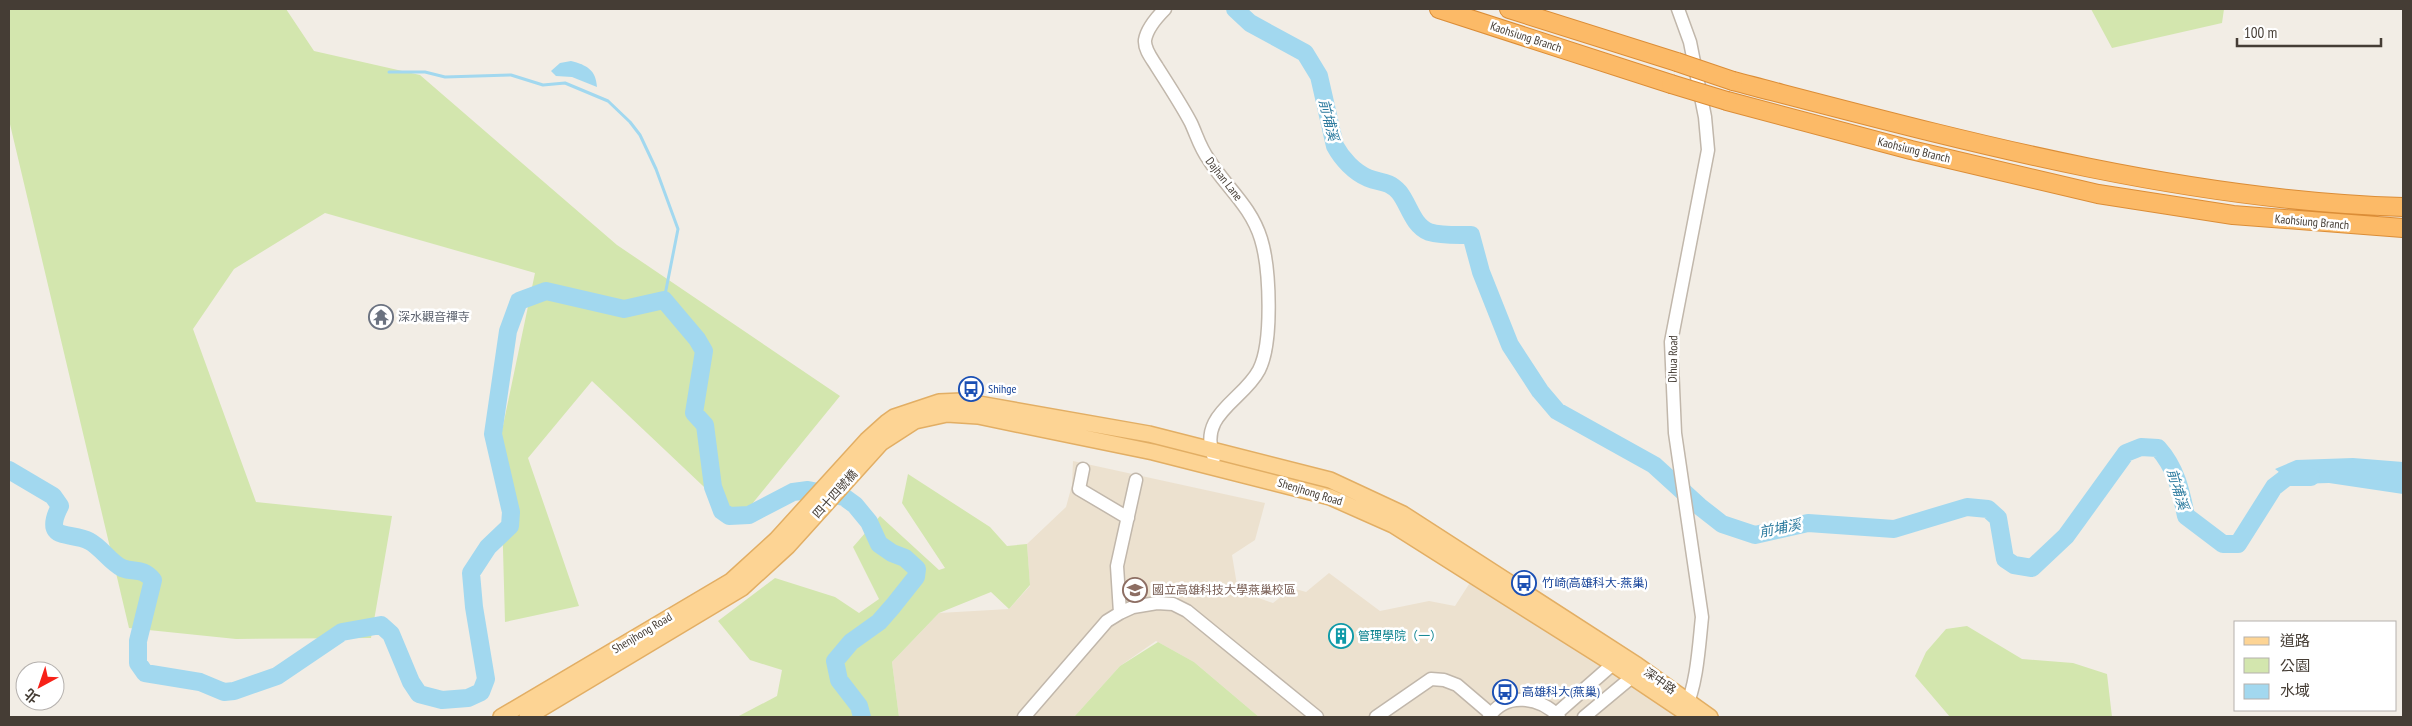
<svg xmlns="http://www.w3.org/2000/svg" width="2412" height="726" font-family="'PT Sans Narrow','Noto Sans TC',sans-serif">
	<rect width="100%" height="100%" fill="#f2ede5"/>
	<path fill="#ece1cf" d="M1073,461L1265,503L1255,540L1232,555L1237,585L1250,595L1273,603L1292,588L1306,592L1329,573L1380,611L1429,601L1455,606L1471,581L1657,701L1676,717H1259L1194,662L1156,641L1120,666L1074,717H899L892,662L939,613L1009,609L1030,586L1027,544L1066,507L1072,485Z"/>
	<path fill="#d3e6ae" d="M9,9H286L314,51L420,75L617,245L840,396L739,520L592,381L528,458L579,606L505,622L500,440L535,273L325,213L234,269L193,329L256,502L392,516L371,638L236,639L129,628L9,120Z
		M2091,9H2224L2222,23L2112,48Z
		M908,474L990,527L1007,546L1027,544L1030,585L1009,609L991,592L939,613L892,662L899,717H737L777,696L782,670L750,660L718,621L775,578L835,597L859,613L879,599L853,547L880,516L939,570L945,568L902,503Z
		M1967,626L2022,659L2073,663L2107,674L2112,717H1950L1915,676L1926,652L1946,629Z
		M1158,642L1194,662L1259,717H1074L1120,666Z"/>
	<path fill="#a2d8ef" d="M571,61C587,65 596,70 597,87L572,77L556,76L551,71L560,63Z
		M2353,458L2403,462V494L2329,483L2295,484L2275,469L2296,460Z"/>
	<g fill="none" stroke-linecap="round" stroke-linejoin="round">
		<path stroke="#a2d8ef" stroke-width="3" d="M389,72H425L445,77L511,75L543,85L565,83L608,101L630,122L640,135L656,169L678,229L664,300"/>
		<path stroke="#a2d8ef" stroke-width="18" d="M1235,9L1250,23L1305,53L1319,76L1335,146C1342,159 1354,172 1368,178C1380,183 1388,180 1399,192C1409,204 1412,225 1429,232C1442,236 1458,235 1471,235L1481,272L1510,345L1540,391L1557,411L1654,465L1699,506L1722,524L1755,535L1808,523L1894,529L1967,507L1988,509L1998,518L2005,559L2014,565L2032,568L2066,536L2126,453L2141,447L2158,448C2176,468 2181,491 2186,516L2223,544H2238L2274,487L2287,477H2311
			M9,470L53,496L60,506C41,543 72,531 89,541C101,547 110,562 122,568C135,573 142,567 153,580L138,641V663L145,673L200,682L224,692L234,691L277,676L342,632L381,625L391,634L411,682L419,694L442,700L468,698L481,692L486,679L474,607L471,573L488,547L510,526L511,512L493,434L508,331L519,301L546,291L624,309L664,300L697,339L704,351L694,413L705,425L713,487L722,511L729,516L749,515L793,492L808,490L844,497L855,505L869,522L879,544L892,553L905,558L917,569L916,577L893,606L879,622L851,642L835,661L839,680L859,706L862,717"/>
		<defs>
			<path id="minor" d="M1165,9C1157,17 1147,28 1145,40C1144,50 1153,60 1157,67C1169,86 1181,104 1191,123C1197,136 1200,148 1209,160C1226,187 1251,206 1261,239C1270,268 1273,343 1259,370C1243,401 1197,414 1214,458
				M1678,9L1690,42L1705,117L1708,150L1671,342L1675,433L1702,617C1699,645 1697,685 1685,709
				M1083,469L1079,489L1128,518
				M1120,613L1117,566L1136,480
				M1556,714L1613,664L1631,662L1632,677L1584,717
				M1024,717L1107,621L1120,613L1133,607L1157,603L1173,604L1187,611L1317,717
				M1376,717L1431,679L1444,680L1457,685L1491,714
				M1489,717C1506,691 1540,697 1559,717"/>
			<path id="major" d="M501,717L731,581L776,540L867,440L887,422L894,417L939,402L962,401L1149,434L1330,480L1403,514L1637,665L1710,717
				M527,717L742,588L788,546L881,443L915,421L947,414L978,416L1153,452L1330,497L1393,525L1613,664L1692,717"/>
			<path id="highway" d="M1439,9L1671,84
				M1509,9L1677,62
				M1733,81C1953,138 2175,200 2403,207
				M1727,101L1911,150L2098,194L2233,215L2403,228"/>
		</defs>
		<use href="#minor" stroke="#c1b7ab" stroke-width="15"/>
		<use href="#major" stroke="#e2ae64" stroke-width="18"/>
		<use href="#highway" stroke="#db8d37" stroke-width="20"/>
		<use href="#minor" stroke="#fff" stroke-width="12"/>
		<use href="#major" stroke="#fdd494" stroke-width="15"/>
		<use href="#highway" stroke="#fcba67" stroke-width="18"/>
		<defs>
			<path id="highway-bridge" d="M1677,62L1733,81
				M1671,84L1727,101"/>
		</defs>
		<use href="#highway-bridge" stroke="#db8d37" stroke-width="20" stroke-linecap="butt"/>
		<use href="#highway-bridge" stroke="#fcba67" stroke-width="18"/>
	</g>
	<defs>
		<symbol id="temple-ring" viewBox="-11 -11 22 22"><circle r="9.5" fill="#fff" stroke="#6b7280" stroke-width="1.5"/><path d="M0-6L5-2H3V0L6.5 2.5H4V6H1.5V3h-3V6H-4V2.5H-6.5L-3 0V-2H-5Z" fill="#6b7280"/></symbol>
		<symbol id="bus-ring" viewBox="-11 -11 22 22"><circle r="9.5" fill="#fff" stroke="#1a4fb4" stroke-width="1.5"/><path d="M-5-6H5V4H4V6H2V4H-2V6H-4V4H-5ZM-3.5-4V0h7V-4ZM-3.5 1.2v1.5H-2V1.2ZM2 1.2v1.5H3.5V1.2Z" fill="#1a4fb4"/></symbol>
		<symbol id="university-ring" viewBox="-11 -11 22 22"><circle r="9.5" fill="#fff" stroke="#8d6e63" stroke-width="1.5"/><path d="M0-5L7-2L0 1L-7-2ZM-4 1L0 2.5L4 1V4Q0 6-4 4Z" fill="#8d6e63"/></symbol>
		<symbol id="building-ring" viewBox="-11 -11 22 22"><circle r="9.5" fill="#fff" stroke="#0f9aa8" stroke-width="1.5"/><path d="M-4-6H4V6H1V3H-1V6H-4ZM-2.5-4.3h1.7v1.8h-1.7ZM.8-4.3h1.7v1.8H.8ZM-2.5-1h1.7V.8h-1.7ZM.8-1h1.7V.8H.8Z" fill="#0f9aa8"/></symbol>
	</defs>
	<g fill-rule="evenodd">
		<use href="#temple-ring" x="367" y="303" width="28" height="28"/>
		<use href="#bus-ring" x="957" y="375" width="28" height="28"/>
		<use href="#bus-ring" x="1510" y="569" width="28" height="28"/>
		<use href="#university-ring" x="1121" y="576" width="28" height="28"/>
		<use href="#building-ring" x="1327" y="622" width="28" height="28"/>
		<use href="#bus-ring" x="1491" y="678" width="28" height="28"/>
	</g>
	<g text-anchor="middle" stroke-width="5" stroke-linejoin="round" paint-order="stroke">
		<g font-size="12" fill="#453d35" stroke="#fff">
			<text transform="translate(1526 37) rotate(18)" y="4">Kaohsiung Branch</text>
			<text transform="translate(1914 150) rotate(14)" y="4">Kaohsiung Branch</text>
			<text transform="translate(1224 179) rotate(52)" y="4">Dajhan Lane</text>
			<text transform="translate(2312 222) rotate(5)" y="4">Kaohsiung Branch</text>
			<text transform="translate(1673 359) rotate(-89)" y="4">Dihua Road</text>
			<text transform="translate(1310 492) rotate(17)" y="4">Shenjhong Road</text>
			<text transform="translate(835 494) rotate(-48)" y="4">四十四號橋</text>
			<text transform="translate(642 633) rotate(-31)" y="4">Shenjhong Road</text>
			<text transform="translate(1660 681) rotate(35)" y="4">深中路</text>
		</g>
		<g font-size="12" fill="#5b616d" stroke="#fff" text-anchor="start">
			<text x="398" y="321">深水觀音禪寺</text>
		</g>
		<g font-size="12" fill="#164399" stroke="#fff" text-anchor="start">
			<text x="988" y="393">Shihge</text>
			<text x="1542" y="587">竹崎(高雄科大-燕巢)</text>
			<text x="1522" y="696">高雄科大(燕巢)</text>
		</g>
		<g font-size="12" fill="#785e54" stroke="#fff" text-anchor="start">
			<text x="1152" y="594">國立高雄科技大學燕巢校區</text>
		</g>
		<g font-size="12" fill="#0d838f" stroke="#fff" text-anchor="start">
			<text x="1358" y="640">管理學院（一）</text>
		</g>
		<g font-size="14" font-style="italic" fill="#2d7b9f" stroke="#fff">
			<text transform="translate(1329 120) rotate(76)" y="5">前埔溪</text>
			<text transform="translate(2178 489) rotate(73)" y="5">前埔溪</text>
			<text transform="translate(1780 528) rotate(-11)" y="5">前埔溪</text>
		</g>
	</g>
	<rect width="2412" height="726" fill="none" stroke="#453d35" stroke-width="20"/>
	<rect x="2234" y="621" width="162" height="90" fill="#ffffff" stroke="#b5b1ae"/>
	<rect x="2244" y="637" width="25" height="8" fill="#fdd494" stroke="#b5b1ae"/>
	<text x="2280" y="646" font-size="15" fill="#453d35">道路</text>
	<rect x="2244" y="658" width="25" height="15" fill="#d3e6ae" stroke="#b5b1ae"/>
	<text x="2280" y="671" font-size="15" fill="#453d35">公園</text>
	<rect x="2244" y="684" width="25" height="15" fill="#a2d8ef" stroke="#b5b1ae"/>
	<text x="2280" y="696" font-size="15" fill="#453d35">水域</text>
	<g transform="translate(40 686) rotate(220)"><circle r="24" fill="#ffffff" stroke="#b5b1ae"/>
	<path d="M0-4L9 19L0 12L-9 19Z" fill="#f72118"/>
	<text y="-8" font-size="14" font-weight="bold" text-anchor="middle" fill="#453d35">北</text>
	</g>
	<path d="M2237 38v8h144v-8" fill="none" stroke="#453d35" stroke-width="2.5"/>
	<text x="2244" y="38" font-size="15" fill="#453d35" stroke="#ffffff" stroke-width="4" paint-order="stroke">100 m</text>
</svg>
